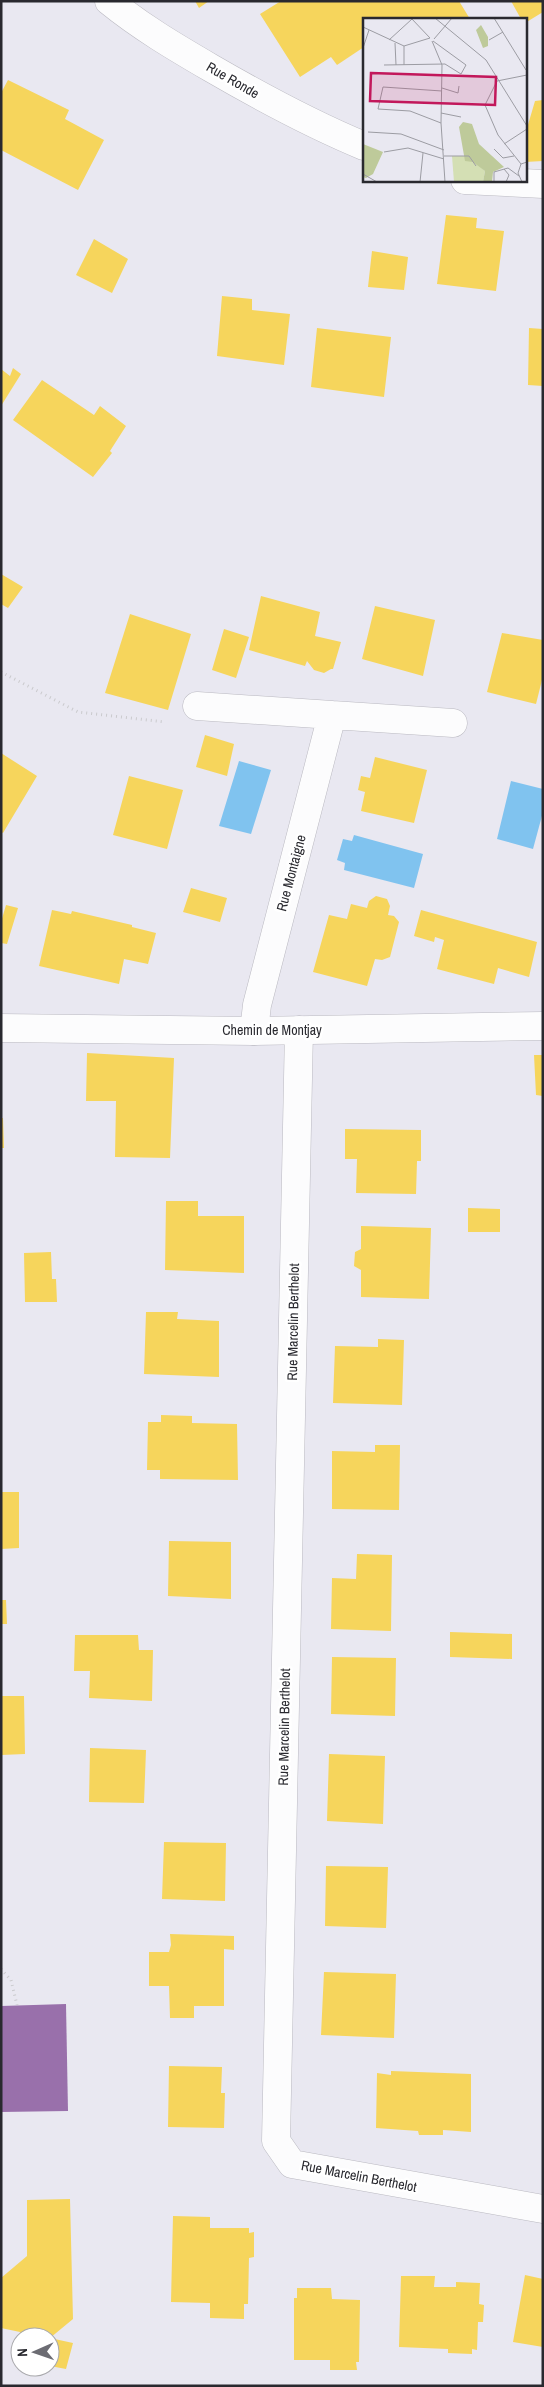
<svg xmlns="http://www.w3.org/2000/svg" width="544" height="2387" font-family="'Archivo Narrow',sans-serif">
	<rect width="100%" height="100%" fill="#e9e8f1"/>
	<path fill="#80c3ef" d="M239,761L271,770L251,834L219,826Z
		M511,781L543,789V812L533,849L497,839Z
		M354,835L423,854L414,888L344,870L345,863L337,860L343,839L352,841Z"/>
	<path fill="#f6d55c" d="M195,1H209L199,8Z
		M281,1H459L470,19H364V47L337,65L331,57L300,77L260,14Z
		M511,1H543V12L525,23V19H521Z
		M8,80L69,110L65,119L104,140L78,190L1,150V93Z
		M543,100V161L525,162V135L535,101Z
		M446,215L477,218L476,228L504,231L496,291L437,284Z
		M94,239L128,259L112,293L76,275Z
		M372,251L408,257L404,290L368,287Z
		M222,296L252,299V310L290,314L284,365L217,356Z
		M317,328L391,337L384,397L311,387Z
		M529,328L543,329V386L528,385Z
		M13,368L21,374L1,406V369L10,376Z
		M42,380L94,415L100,406L126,426L110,451L112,453L93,477L13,420Z
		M1,574L23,587L8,608L1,604Z
		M261,596L320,612L315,636L341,642L333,669H331L324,673L314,670L307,661L305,666L249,650Z
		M375,606L435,620L423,676L362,659Z
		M130,614L191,634L168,710L105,693Z
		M224,629L249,637L236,678L212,670Z
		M502,633L543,640V676L536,704L487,692Z
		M205,735L234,744L227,776L196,767Z
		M1,753L37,776L3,833L1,832Z
		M375,757L427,770L414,823L361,811L365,792L358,790L361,776L370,778Z
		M129,776L183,790L167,849L113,835Z
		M191,888L227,898L220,922L183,912Z
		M376,896L387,899L390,906L388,915L394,916L399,922L390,957L382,960L375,959L367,986L313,972L329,915L347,919L351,904L367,908L369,901Z
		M6,905L18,908L7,944L1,943V922Z
		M52,910L71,914L72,911L132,925V927L156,933L148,964L124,959L119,984L39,966Z
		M421,910L537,942L529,977L498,968L494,984L437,969L444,940L435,937L434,942L414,936Z
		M87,1053L174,1058L170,1158L115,1157L116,1101H86Z
		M534,1055H543V1096L536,1095Z
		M1,1118H3L4,1148H1Z
		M345,1129L421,1130V1161H417L416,1194L356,1193L357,1159H345Z
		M166,1201H198V1216H244V1273L165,1270Z
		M468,1208L500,1209V1232H468Z
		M361,1226L431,1228L429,1299L361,1297V1270L354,1266L355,1252L361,1249Z
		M51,1252L52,1279H56L57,1302H25L24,1253Z
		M146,1312H178L177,1319L219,1321V1377L144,1374Z
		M378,1339L404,1340L402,1405L333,1403L335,1346L378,1347Z
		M161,1415L192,1416V1423L237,1424L238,1480L160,1479V1470H147L148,1422H161Z
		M375,1445H400L399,1510L332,1509V1451L375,1452Z
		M1,1492H19V1548L1,1549Z
		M169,1541L231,1542V1599L168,1596Z
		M357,1554L392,1555L391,1631L331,1629L332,1578L356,1579Z
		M1,1600H6L7,1624H1Z
		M450,1632L512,1634V1659L450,1657Z
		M75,1635H138L139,1650H153L152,1701L89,1698L90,1671H74Z
		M332,1657L396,1658L395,1716L331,1714Z
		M1,1696H24L25,1754L1,1755Z
		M90,1748L146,1750L144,1803L89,1802Z
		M329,1754L385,1756L383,1824L327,1821Z
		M164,1842L226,1843L225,1901L162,1899Z
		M326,1866L388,1867L386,1928L325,1926Z
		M170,1934L234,1936V1950L224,1949V2006H194V2018H170L169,1986H149V1952H169L171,1945Z
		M324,1972L396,1974L394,2038L321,2035Z
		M169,2066L222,2067L221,2093H225L224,2128L168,2127Z
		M391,2071L471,2074V2132L443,2130V2135H419L418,2131L376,2128L377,2073L391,2075Z
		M70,2199L73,2319L50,2338L73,2343L66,2369L50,2366V2337H20V2360L15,2359L20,2332L1,2328V2278L27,2256V2200Z
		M173,2216L210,2217V2228H249V2233L254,2232V2257L249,2258L248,2304H244V2319L210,2318V2303L171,2302Z
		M525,2275L543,2279V2347L513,2342Z
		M401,2276H435L434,2287H456V2282L480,2283L479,2304L484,2305L483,2322H478L477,2350L472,2349V2354L448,2353V2349L399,2347Z
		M297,2288H331L332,2299L360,2300L359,2362H356L357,2370H330V2360H294V2298H297Z"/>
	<path fill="#9970ab" d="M66,2004L68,2111L1,2112V2006Z"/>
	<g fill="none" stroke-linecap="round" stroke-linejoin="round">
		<defs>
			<path id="street" d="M109,1C141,27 175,47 211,68C261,97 311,124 364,146
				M465,180L543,184
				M197,706L332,715L257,1005L254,1031
				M332,715L453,723
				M299,1030L276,2141L292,2164L543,2209"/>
			<path id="secondary" d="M1,1028L254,1031L543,1026"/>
		</defs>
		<use href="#street" stroke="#bab9c1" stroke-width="29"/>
		<use href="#secondary" stroke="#bab9c1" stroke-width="29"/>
		<path stroke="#cacacd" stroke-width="3" stroke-dasharray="1 4" stroke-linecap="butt" d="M1,672L78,712L165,722
			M1,1969L11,1980L17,2005"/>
		<use href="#street" stroke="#fcfcfd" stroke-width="28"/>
		<use href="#secondary" stroke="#fcfcfd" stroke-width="28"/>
	</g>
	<g text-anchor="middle" stroke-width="5" stroke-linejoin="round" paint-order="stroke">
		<g font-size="14" fill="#29292f" stroke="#fff">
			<text transform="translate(233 80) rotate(30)" y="5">Rue Ronde</text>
			<text transform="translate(291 873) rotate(-75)" y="5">Rue Montaigne</text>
			<text x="272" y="1035">Chemin de Montjay</text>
			<text transform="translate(293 1322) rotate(-89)" y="5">Rue Marcelin Berthelot</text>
			<text transform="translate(284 1727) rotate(-89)" y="5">Rue Marcelin Berthelot</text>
			<text transform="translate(359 2176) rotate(11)" y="5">Rue Marcelin Berthelot</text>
		</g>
	</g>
	<g transform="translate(363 18)">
		<rect width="164" height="164" fill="#e9e8f1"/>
		<path d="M89,138H103L115,146L122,153L120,164H91Z" fill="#d4dfb4"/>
		<path d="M118,7L125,19V28L120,30L113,12ZM100,104L109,106L116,126L141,149L130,154L129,164H120L122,153L110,144L102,143L96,109ZM0,126L20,134L10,156L3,160L0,159Z" fill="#beca9a"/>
		<path fill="none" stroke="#9c9ca3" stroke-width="1" d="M72,0L123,42L164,108M131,0L163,52M0,9L41,28L67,20L48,0M71,21L89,0M26,22L49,1M126,22L140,14M69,23L79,47L78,105L82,164M32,25L33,47M0,30L6,12M21,47L82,46L98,56L103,47L70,23M41,47V28M79,70L95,75L96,68M78,95L98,99M78,105L47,93L15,91L20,69L79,73M5,114L38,116L81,132M141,126L164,111M131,131L140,140L151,138M21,134L45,130L81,141M81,138H106L113,148M158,146L135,117L122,87L134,63L164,57M141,151L146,157L143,164M0,156L14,164M57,164L60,135M131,164V154L145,150L156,158M159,164L155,155L158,146L164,144"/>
		<path fill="#c2185b" fill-opacity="0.15" stroke="#c2185b" stroke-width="2.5" d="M8,55L133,59L132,87L7,83Z"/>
		<rect width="164" height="164" fill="none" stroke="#29292f" stroke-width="2.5"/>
	</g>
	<rect width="544" height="2387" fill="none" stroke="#29292f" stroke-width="5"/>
	<g transform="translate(35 2352) rotate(268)"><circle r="24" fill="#ffffff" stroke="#a9a9ac"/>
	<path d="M0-4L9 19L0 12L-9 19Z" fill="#6c6c73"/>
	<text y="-8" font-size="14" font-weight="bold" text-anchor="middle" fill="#29292f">N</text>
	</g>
</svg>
